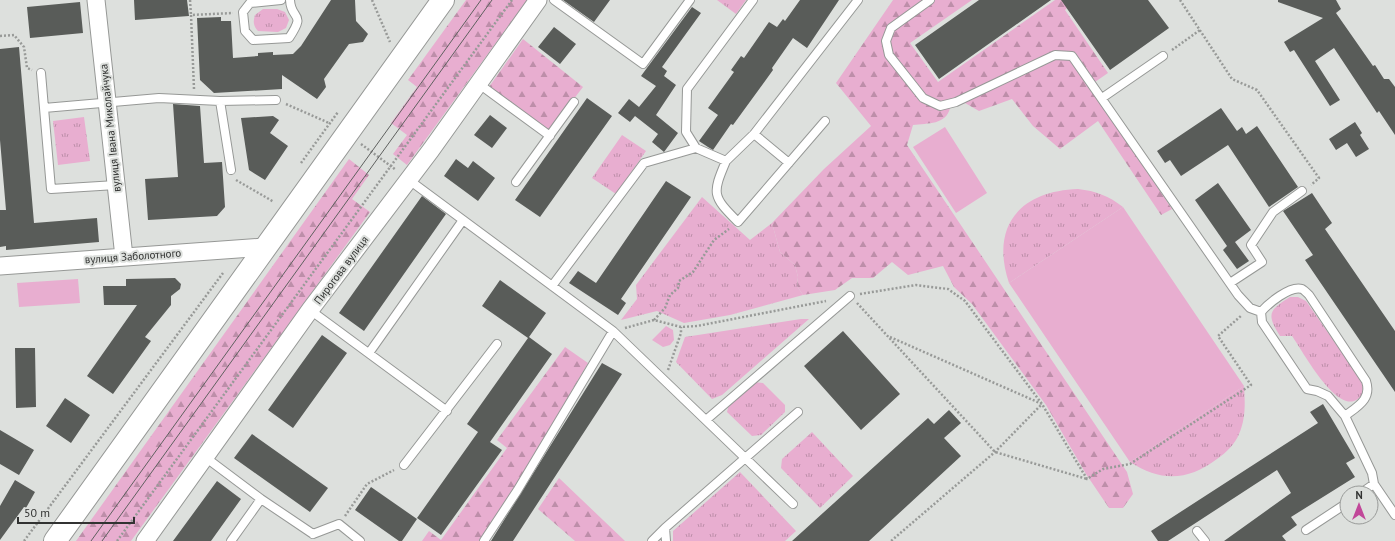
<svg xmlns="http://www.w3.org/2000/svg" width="1395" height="541" font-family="'PT Sans',sans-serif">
	<defs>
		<pattern id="grass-tufts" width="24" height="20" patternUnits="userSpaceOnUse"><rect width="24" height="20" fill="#e8aed0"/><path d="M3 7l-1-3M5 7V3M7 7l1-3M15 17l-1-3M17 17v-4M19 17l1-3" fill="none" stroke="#bd8ea9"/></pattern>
		<pattern id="forest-firs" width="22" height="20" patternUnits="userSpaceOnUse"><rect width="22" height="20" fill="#e8aed0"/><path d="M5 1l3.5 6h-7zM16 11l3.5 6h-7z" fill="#bd8ea9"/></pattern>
	</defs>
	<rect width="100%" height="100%" fill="#dde0dd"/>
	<path fill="url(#grass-tufts)" d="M717,0H746L736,14Z
		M263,9H277L285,12L289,20L286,28L278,32L258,31C253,26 253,21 255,15Z
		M84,117L90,161L58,165L53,121Z
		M622,135L646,151L616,194L592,178Z
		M1078,189C1096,191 1109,196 1123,207L1009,283C990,226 1020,191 1078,189Z
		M702,197L750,240L772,223L780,252L795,265L798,277L797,286L803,295L730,315L684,323L657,311L621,320L637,299L636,285Z
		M1290,297H1298L1306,301L1361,380L1363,388L1362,395C1360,397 1357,400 1354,401C1333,408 1302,350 1292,336H1280C1266,314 1269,310 1290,297Z
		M801,319H809L722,395L712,399L676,362L685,337Z
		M666,326L673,330L674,340L670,345L663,347L652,340Z
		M754,382L763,383L785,405V412L761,435L752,436L727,412L729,404Z
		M1244,386C1245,402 1246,418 1239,434C1235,444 1226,453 1217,459C1188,481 1161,482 1130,462Z
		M812,432L853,476L820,508L781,468L782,459Z
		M740,472L796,531L785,541H673V531Z"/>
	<path fill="url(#forest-firs)" d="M466,0H527L407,165L393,154L407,135L391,123L417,87L408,80Z
		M893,0H972L910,43L938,82L1055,0H1066L1070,5L1065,10L1108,73L1092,84L1107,112L1172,209L1161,215L1098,121L1060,149L1033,126L1012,99L979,111L965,103L950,108C946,125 928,123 913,125L907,145L1127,472L1133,494L1123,508H1109L1086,474L1046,405L972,304L954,287L943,266L908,275L892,262L873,278H852L835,290L803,295L797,286L798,277L795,265L780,252L772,223L824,169L871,126L836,83Z
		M523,39L583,87L549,131L489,87Z
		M349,159L369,175L352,199L370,212L131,541H76Z
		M565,347L588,363L519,481L479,541H422L429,531L441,540L507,448L497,440Z
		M559,478L625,541H575L538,509Z"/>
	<path fill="#e8aed0" d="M945,127L987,193L956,213L913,147Z
		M1123,207L1244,386L1130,462L1009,283Z
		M78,279L80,303L19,307L17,283Z"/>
	<path fill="#595c59" d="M134,0H187L189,16L135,20Z
		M331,0H355L356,21L368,34L363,42L349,44L324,79L326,87L317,99L282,75V89L214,93L200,80L197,18L221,17V21H231L233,58L258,56V53L273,52V55L293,54L301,46Z
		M563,0H610L594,22Z
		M800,0H839L807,48L793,38L772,68L773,70L733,125L731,124L713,150L708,147L699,141L718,115L708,108L734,72L731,70L741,56L744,58L769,22L777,27L783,19L785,21Z
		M979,0H1051L939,79L915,45Z
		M1061,0H1148L1169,28L1110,70Z
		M1278,0H1336L1341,9L1336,13L1373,66L1375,65L1384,79H1389L1395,87V135L1379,111L1377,113L1334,48L1315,61L1340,100L1330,106L1294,50L1290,52L1284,42L1323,18L1278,2Z
		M80,2L83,33L30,38L27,7Z
		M692,7L701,13L662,67L667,71L664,76L676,85L656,115L678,133L664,152L652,142L658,134L635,116L630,122L618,113L629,99L639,107L656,86L641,76Z
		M554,27L576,44L560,64L538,47Z
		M19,47L34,223L97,218L99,242L6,250V246L0,247V210H6L0,140V49Z
		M587,98L612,116L540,217L515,200Z
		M173,104L200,106L204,163L222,162L225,207L217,216L148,220L145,179L178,177Z
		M1221,108L1237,131L1242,127L1246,134L1257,126L1298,187L1269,207L1228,145L1181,176L1170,160L1165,163L1157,151Z
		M490,115L507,128L492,148L474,135Z
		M273,116L279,120L270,133L288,146L265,180L249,170L241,118Z
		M1355,122L1362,133L1360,135L1369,149L1356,157L1347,143L1336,150L1329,139Z
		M456,159L468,168L473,161L495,178L478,201L444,176Z
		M666,181L691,197L621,299L626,303L618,315L569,283L578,271L596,283Z
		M1218,183L1251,230L1235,242L1249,261L1237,269L1223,250L1227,246L1195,200Z
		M1312,193L1332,223L1325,229L1395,331V392L1305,260L1313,255L1283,211Z
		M422,196L446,214L364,331L339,313Z
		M175,278L181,284L180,289L171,296V305L145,337L151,341L113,394L87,376L137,305H104L103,286H126V279Z
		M500,280L546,313L529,337L552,354L490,442L502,450L441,535L417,518L478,432L467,424L528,338L482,306Z
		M843,331L900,394L861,430L804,366Z
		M322,335L347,353L293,428L268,410Z
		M15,348H35L36,407L16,408Z
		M602,363L622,374L513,541H491Z
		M65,398L90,415L71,443L46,426Z
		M1323,404L1355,458L1346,463L1355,477L1291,517L1297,525L1282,536L1286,541H1224L1291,493L1277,470L1168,541H1158L1151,531L1318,423L1310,412Z
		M949,410L961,423L944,438L961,456L869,541H792L928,418L934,424Z
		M0,430L34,450L19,475L0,464Z
		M252,434L328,488L310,512L234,458Z
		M15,480L35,492L26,508L24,507L0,540V506Z
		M217,481L241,499L211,541H173Z
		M371,487L417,519L402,541H399L355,510Z"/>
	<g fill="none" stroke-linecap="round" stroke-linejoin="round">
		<defs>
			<path id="lane" d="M281,0L250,3L243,12L245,31L253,40L289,38C307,11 291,21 290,0
				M554,0L643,64L690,0
				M930,0L891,28L886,41L889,55L923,98L940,106L956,102L1055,55L1072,56L1238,295L1250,308L1261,312
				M41,73L44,108
				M479,84L550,136
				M1102,98L1163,56
				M220,101L231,170
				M754,134L789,163
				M696,148L686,132L687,89L753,0
				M726,161C712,194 712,196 738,222L825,121
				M409,180L613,331L793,504
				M516,182L574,102
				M116,185L51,189L44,108L159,98L220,101L276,100
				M1230,283L1262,262L1251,245L1273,212L1302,191
				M552,286L644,163L696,148L726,161L754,134L858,0
				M310,310L447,411
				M369,353L463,220
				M1345,416C1358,406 1372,399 1366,381L1309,295C1307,293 1304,290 1302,289C1290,285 1268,304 1261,312L1262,322L1307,389L1317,391L1328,396L1345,416L1372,473L1374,484L1395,515
				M706,420L850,296
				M205,457L261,499L313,534
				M404,465L497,344
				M1361,493L1374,484
				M1306,530L1347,503
				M1197,531L1205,541
				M313,534L339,524L360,541
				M231,541L261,499
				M484,541L517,491L613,331
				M652,541L665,528
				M666,541L665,528L798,412"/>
			<path id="street" d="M96,0L124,257
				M0,266L265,247
				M145,541L310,310L431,150L538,0"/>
			<path id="secondary" d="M55,541L443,0"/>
		</defs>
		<use href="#lane" stroke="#969896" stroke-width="10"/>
		<use href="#street" stroke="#969896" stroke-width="19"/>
		<use href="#secondary" stroke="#969896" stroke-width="24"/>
		<path stroke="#989a98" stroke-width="2.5" stroke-dasharray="2 2" stroke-linecap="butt" d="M190,0L191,15
			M372,0L390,42
			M1180,0L1232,79L1257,90L1319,178L1311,185
			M0,36L14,35L24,47L27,68L32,70
			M1172,50L1200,30
			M194,89L191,15L233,13
			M286,104L329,123
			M361,144L396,170
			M301,163L338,112
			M236,180L274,202
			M860,294L916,285L948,289L965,301L1042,404L1087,479L1103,469L1130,464L1251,385L1218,336L1242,315
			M857,303L995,452L1087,479
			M654,320L665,308L670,295L678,288L679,281L693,272L714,240L729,229
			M625,328L654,320L681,327L697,326L826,301
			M890,337L1042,404L995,452L891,541
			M668,370L681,333V327
			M345,516L367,484L394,470
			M24,541L223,273
			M117,541L512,0"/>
		<use href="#lane" stroke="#fff" stroke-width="8"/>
		<use href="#street" stroke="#fff" stroke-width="17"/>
		<use href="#secondary" stroke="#fff" stroke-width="22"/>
		<path stroke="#5f605f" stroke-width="1" d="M91,541L481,0
			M102,541L492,0"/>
	</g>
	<g text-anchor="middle" stroke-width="4" stroke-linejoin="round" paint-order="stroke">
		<g font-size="11" fill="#323332" stroke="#dde0dd">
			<text transform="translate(110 128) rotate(-96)" y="4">вулиця Івана Миколайчука</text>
			<text transform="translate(133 256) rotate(-4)" y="4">вулиця Заболотного</text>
			<text transform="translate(341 270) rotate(-53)" y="4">Пирогова вулиця</text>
		</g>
	</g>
	<g transform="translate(1359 505)"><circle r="19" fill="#dde0dd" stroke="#999b99"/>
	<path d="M0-3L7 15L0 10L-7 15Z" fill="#c14799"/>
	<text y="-6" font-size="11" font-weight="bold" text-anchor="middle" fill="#323332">N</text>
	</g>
	<path d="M18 517v6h116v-6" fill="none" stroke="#323332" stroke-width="2"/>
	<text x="24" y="517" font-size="12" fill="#323332" stroke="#dde0dd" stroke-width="3" paint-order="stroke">50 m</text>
</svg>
